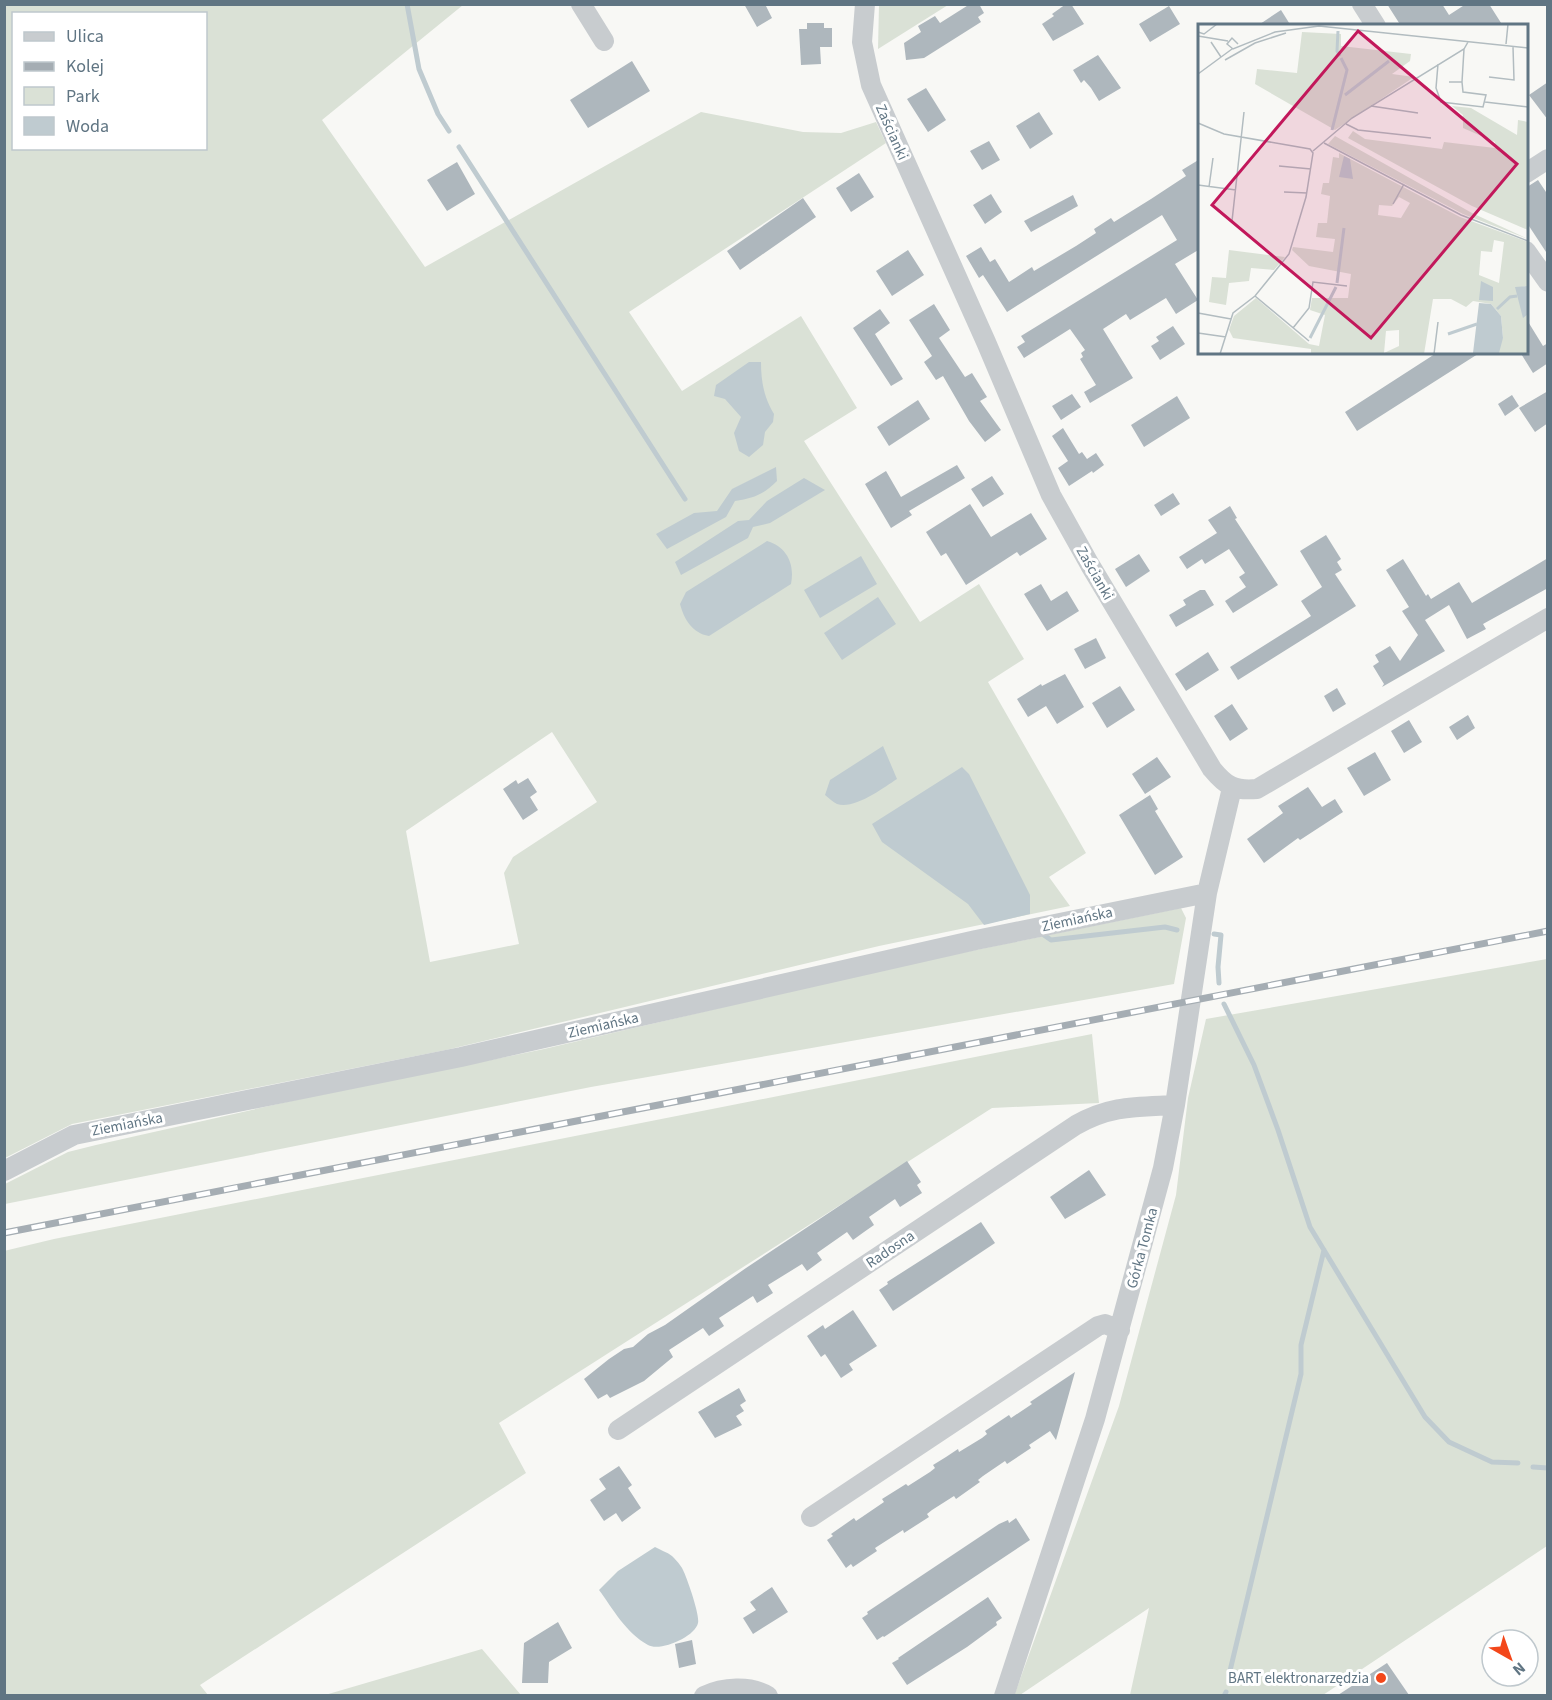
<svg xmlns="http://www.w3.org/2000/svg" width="1552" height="1700" font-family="'Source Sans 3',sans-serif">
	<rect width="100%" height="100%" fill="#f8f8f5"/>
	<path fill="#dae1d6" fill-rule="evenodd" d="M5,5H463L322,120L425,267L701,112L803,132L841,133L876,122L886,143L629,312L682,391L801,316L857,408L804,441L920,622L979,584L1024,659L988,682L1086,853L1049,877L1070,906L879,946L446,1050L72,1124L5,1158ZM14,14H206V148H14ZM552,732L597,802L513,857L504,873L519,944L430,962L406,831Z
		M879,5V4L948,5L878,49Z
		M1181,908L1186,918L1174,984L591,1087L5,1204V1184L68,1152L96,1145L300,1099L544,1049L912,963Z
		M1547,959V1546L1323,1695H1130L1149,1608L1020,1695L1014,1696L1119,1406L1176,1195L1188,1098L1206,1019Z
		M1092,1034L1099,1103L992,1108L499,1423L526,1473L200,1685L208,1695H5L4,1251L54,1239Z
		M482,1649L521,1695H325Z"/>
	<path fill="#bfcbd0" d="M749,362H761C761,382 764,397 774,414L773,422L765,432L763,445L749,457L739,451L734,433L741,417L725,399L714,396L716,385Z
		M776,467L777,481C763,495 754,498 735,501L726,517L667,549L656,534L694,513L717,511L732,489Z
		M804,478L825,490L770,523L753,527L748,538L681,575L675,562L738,521L749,520L767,501Z
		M767,541C787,547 795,564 791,584L709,636C692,633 684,619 680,604L686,592Z
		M861,556L877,584L820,618L804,590Z
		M878,597L896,624L842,660L824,633Z
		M883,746L897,779C883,788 854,810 837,804C833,802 829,798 825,795L830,780Z
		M962,767L969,774L1026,887L1030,895V914L984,925L968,904L882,842L872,824Z
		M655,1547C660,1550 667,1552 672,1556C675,1559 681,1565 683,1570C687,1578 700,1615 698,1623C695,1637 660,1652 648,1645C626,1633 613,1609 599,1590L618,1571Z"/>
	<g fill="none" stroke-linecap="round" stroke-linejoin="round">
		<path stroke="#bfcbd0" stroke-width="5" d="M407,4L419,69L438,114L449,131
			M459,147L685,499
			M1041,933L1051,940L1165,927L1177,930
			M1214,934L1221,935L1218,967L1219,983
			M1224,1004L1254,1065L1278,1130L1310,1227L1425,1417L1449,1442L1492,1462L1518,1463
			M1533,1467L1548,1468
			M1229,1675L1301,1374V1345L1324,1250
			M1224,1696L1226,1692"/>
	</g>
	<path fill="#aeb7bd" d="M744,4H765L772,18L757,27Z
		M970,4H979L984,13L978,17L981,22L924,58L906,60L904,43L921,32L918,26L935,16L940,23Z
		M1066,4H1071L1084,24L1053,41L1042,24L1054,16L1052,14Z
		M1387,4H1442L1449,15L1466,4H1489L1503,26H1401Z
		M1169,6L1180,24L1150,42L1139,24Z
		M1281,10L1291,26H1257Z
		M807,23H824V28H832V47H820L821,64L801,65L799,29H807Z
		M1098,55L1121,88L1099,101L1091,88L1084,80L1081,83L1073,70Z
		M632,61L650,91L588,128L570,100Z
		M1548,82V120L1529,95Z
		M926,88L946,120L928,132L907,99Z
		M1039,112L1053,134L1030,149L1016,126Z
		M989,141L1000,160L982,170L970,151Z
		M1200,159V249L1175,264L1198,300L1176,314L1166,298L1130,320L1126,314L1103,329L1133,378L1090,403L1084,392L1096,385L1080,359L1083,357L1081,353L1085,350L1070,329L1024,358L1017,347L1025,342L1021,336L1177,240L1162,215L1007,312L983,275L979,278L966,256L981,247L990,262L995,259L1009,282L1032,267L1034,271L1076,246L1096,233L1094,229L1111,218L1114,222L1151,199L1186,176L1182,170Z
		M457,162L475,194L447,211L427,180Z
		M859,173L874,197L851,212L836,188Z
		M1538,180L1548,195V255L1527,223V187Z
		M991,194L1002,212L985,224L973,205Z
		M1073,195L1078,206L1031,232L1024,221Z
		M803,198L816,217L740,270L727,251Z
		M908,250L924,275L892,296L876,271Z
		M934,304L950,330L939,338L965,377L972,373L987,397L980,401L1001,430L985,442L969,421L943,376L936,380L924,362L932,356L909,320Z
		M880,309L890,323L875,334L903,379L891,386L853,328Z
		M1527,320L1543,346L1548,343V363L1533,373L1520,352H1527Z
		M1173,326L1185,344L1160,360L1151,346L1159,341L1156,337Z
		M1438,352H1481L1357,431L1345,412Z
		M1548,391V423L1535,432L1519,408Z
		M1072,394L1081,407L1061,420L1052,406Z
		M1512,395L1519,406L1505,416L1498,404Z
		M1177,396L1190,418L1144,447L1131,425Z
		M918,400L930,419L889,446L877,427Z
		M1063,428L1079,454L1082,452L1087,459L1096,453L1104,465L1093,473L1092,471L1069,486L1058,468L1068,461L1052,436Z
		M957,465L965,478L909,511L912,515L891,528L865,484L886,471L901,497Z
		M992,476L1004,494L983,507L971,489Z
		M1173,493L1180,504L1161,516L1154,505Z
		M970,504L991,537L1031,513L1047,539L1020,556L1017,552L966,585L946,553L941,556L926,532Z
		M1230,506L1237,518L1235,519L1278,585L1233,613L1225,601L1246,587L1239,577L1245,573L1229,549L1205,564L1202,559L1187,569L1179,557L1217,533L1208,520Z
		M1326,535L1341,559L1337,562L1342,570L1335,574L1356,606L1238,680L1230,667L1311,616L1301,601L1322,587L1300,551Z
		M1139,554L1150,571L1126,587L1115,569Z
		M1548,558V588L1483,624L1486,629L1467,639L1449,605L1425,620L1445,651L1382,687L1384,684L1373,666L1379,662L1375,655L1390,646L1400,661L1418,635L1402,611L1409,607L1386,570L1403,559L1426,596L1428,594L1431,599L1459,582L1472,603Z
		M1041,584L1051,601L1067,591L1079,611L1047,631L1024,594Z
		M1200,590H1205L1214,605L1176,627L1169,615L1186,605L1183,600Z
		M1096,638L1106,658L1085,669L1074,649Z
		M1208,652L1219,670L1186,691L1175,674Z
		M1065,674L1084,707L1057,724L1046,706L1028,717L1017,699L1041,684L1042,686Z
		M1120,686L1135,710L1107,728L1092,703Z
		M1337,688L1346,704L1333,712L1324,696Z
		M1232,704L1248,729L1230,741L1214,716Z
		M1468,715L1475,728L1457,740L1449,727Z
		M1409,720L1422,742L1404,753L1391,731Z
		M1375,752L1391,780L1364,796L1347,768Z
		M1157,757L1171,777L1145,794L1132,774Z
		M528,778L537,792L530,797L538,810L523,820L503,789L516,780L518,784Z
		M1308,787L1322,807L1335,799L1343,812L1300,840L1298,838L1264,863L1247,839L1283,813L1278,806Z
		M1150,795L1158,809L1155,811L1183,857L1155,875L1119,815Z
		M907,1161L921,1182L917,1185L922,1193L900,1207L895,1199L869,1217L874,1225L864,1232L853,1240L847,1232L817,1253L822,1260L807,1271L802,1264L768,1285L773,1293L757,1303L753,1296L719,1318L724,1326L709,1336L703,1328L669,1350L673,1357L644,1381L610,1398L607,1394L598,1399L584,1379L609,1359L624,1349L633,1347L648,1334L665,1325L746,1268Z
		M1089,1170L1106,1195L1065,1219L1050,1197Z
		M981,1222L995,1243L893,1311L879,1290L888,1284L887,1282Z
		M853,1310L877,1346L849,1364L853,1370L841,1378L825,1354L821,1357L807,1336L823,1325L825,1329Z
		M1075,1372L1056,1440L1050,1431L1029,1445L1031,1448L1007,1464L1005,1461L983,1476L978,1480L980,1482L956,1499L954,1496L932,1510L927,1514L929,1517L904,1533L903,1530L875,1548L877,1551L853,1567L851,1564L846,1568L827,1540L833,1536L831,1534L854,1518L856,1521L862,1517L884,1502L882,1499L906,1484L908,1486L930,1472L935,1468L933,1465L946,1457L958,1449L959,1452L982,1438L987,1434L985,1431L1009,1415L1011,1418L1032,1404L1030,1402Z
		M739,1388L746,1401L740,1405L744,1411L736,1416L742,1425L715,1438L698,1412Z
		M619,1466L632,1485L628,1488L641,1508L622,1522L616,1513L604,1521L590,1500L606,1489L599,1479Z
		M1016,1518L1030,1540L884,1637L883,1636L877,1640L862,1618L868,1614L867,1612L999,1524L1008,1520L1009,1523Z
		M772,1587L788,1612L753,1634L743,1618L756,1610L750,1602Z
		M988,1597L1002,1618L996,1622L997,1625L967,1647L907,1685L892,1663L899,1659L898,1658Z
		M558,1622L572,1648L549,1662L548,1683H522L524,1643Z
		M692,1640L696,1664L679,1668L675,1644Z
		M1387,1663L1409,1695H1338Z"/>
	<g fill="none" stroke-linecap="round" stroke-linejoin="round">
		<path stroke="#c8cccf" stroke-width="20" d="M581,4L604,41
			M865,4L862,42L871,85L986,342L1051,495L1090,565L1212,769C1226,786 1234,791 1257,789L1548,618
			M1362,4L1376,26
			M1526,173L1548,159
			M1526,251L1548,282
			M4,1171L74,1135L461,1057L976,940L1207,893
			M618,1430L1076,1125C1111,1105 1137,1107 1175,1105
			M811,1517L1098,1326L1105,1324L1120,1330
			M704,1696C723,1687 750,1685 768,1696
			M1004,1696L1095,1419L1163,1168L1175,1105L1207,893L1232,788"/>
		<defs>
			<path id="rail" d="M4,1233L1548,931"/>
		</defs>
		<use href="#rail" stroke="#a5adb3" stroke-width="7"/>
		<use href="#rail" stroke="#fff" stroke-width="4.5" stroke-dasharray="14" stroke-linecap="butt"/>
	</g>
	<circle fill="#f3471a" stroke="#fff" stroke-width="2" cx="1381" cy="1678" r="6"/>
	<g text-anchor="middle" stroke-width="6" stroke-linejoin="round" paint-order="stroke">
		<g font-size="15" fill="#607583" stroke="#fff">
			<text transform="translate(892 132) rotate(66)" y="5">Zaścianki</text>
			<text transform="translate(1095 573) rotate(60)" y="5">Zaścianki</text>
			<text transform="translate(1077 919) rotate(-12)" y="5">Ziemiańska</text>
			<text transform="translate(603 1025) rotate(-13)" y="5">Ziemiańska</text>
			<text transform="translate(127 1124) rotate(-11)" y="5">Ziemiańska</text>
			<text transform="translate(1142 1248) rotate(-75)" y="5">Górka Tomka</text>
			<text transform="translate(890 1249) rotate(-34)" y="5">Radosna</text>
		</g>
		<g font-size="15" fill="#607583" stroke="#fff" text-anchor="end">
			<text x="1369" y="1683">BART elektronarzędzia</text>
		</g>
	</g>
	<g transform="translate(1198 24)">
		<rect width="330" height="330" fill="#f8f8f5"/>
		<path d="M104,8L143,10V22L213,30L212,37L194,50L216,53L137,106L57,60L59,45L99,49ZM254,82L273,84L319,111L320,96L330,98V206L274,182L150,114L155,107L167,115L244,125L246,118L297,124V118L265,104V91ZM137,112L274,189L330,215L265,190L130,120ZM141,129L262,193L330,218V262L324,263L330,290V330H273L284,327L295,329L305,314L303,292L293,280L275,277L268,283L253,275H235L226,330H113V325L35,314L31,306L36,292L58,274L111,320L121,322L127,291L112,286L114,274H150L153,250L111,242L94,226L95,223L135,228L137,215L118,213L120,199H129L132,172L123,170L125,159H131L135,133L141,134ZM201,173L212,179L203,194L180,191L181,181L194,182ZM296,216L306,218L301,259L281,251L283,227L294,228ZM201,306V322L186,329L188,307ZM31,226L87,233L76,246L53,244L51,257L31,259L28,281L11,278L14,253L28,254Z" fill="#dae1d6" fill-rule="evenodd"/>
		<path d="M146,132L152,135L155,155L141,153ZM283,257L295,263V277L281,276ZM330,262V290L325,294L317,263ZM281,279L293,280L303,292L305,314L301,329H275Z" fill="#bfcbd0"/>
		<path fill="none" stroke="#bfcbd0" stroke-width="3" d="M140,7L139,27L142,32M147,71L191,37M134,106L149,46L143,34M139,259L146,204M299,285L312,273L319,272M250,310L279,300M112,314L138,263"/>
		<path fill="none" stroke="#b2bcc0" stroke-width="1.5" d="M0,8L6,10L19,0M0,12L30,17M13,18L23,33M40,20L34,14L29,20L35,25L77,8L121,2L330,24M308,20L310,0M27,36L57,19L88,9M240,40L238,64L243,78L285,83L288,71L265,68L264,58M0,50L34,25M291,53L316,56L315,23M251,58H264L266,25M287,78L330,83M173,82L220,89M0,99L26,110L112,125L115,129L108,173L91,230L57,272L35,289L22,330M148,100L160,106L233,114M126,119L263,191L330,217M115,127L154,94L266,25L270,18M81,142L113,145M0,161L38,166M11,163L15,134M86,168L109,169M195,180L206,160M34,197L46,88M57,272L111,317M0,289L33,295M95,304L111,284L115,258L149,262M0,309L28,313M236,330L240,298"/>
		<path fill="#c2185b" fill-opacity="0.15" stroke="#c2185b" stroke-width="3" d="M160,7L319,140L173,314L14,181Z"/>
		<rect width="330" height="330" fill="none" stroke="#607583" stroke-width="3"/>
	</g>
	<rect width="1552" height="1700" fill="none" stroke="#607583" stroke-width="12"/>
	<rect x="12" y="12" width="195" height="138" fill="#ffffff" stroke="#bfc8cd" stroke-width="1.5"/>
	<rect x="24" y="32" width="30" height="9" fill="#c8cccf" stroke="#bfc8cd" stroke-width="1.5"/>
	<text x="66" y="42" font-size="18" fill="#607583">Ulica</text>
	<rect x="24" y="62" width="30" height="9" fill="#a5adb3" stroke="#bfc8cd" stroke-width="1.5"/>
	<text x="66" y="72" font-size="18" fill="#607583">Kolej</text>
	<rect x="24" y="87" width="30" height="18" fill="#dae1d6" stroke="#bfc8cd" stroke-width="1.5"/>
	<text x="66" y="102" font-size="18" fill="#607583">Park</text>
	<rect x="24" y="117" width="30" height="18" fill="#bfcbd0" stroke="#bfc8cd" stroke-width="1.5"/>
	<text x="66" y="132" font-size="18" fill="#607583">Woda</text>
	<g transform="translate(1510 1658) rotate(140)"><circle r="28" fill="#ffffff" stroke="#bfc8cd" stroke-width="1.5"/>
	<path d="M0-4.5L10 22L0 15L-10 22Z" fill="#f3471a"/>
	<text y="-9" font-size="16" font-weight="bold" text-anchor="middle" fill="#607583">N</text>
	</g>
</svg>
